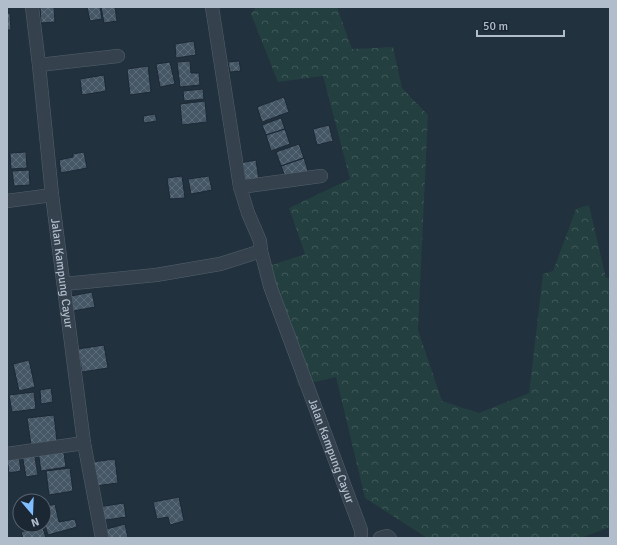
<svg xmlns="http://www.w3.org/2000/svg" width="617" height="545" font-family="Signika,sans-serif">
	<defs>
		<pattern id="forest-crowns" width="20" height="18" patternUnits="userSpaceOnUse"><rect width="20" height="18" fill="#233f3f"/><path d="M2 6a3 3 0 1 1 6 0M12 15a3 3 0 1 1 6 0" fill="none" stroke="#415959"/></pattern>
		<pattern id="building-cross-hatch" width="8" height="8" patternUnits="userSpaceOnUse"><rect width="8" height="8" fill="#455665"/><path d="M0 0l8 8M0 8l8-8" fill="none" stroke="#5d6c7a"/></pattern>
	</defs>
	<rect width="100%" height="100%" fill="#21313e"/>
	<path fill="url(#forest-crowns)" d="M256,7H337L352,49L393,47L402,88L428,115L418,330L442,401L479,413L529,393L543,274L553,271L576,209L589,205L606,278H610V527L581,538H427L365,498L336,377L298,386L280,300L266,267L305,254L289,208L350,179L323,76L278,82L251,14Z"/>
	<path fill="url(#building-cross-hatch)" stroke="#1d2935" d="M40,7H54L55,22L41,23Z
		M87,7H100L102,19L90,21Z
		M101,7H115L117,21L104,23Z
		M7,13H10L11,30H7Z
		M194,41L196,55L176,58L175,44Z
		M190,61L191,73H199L200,85L180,87L177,62Z
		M239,61L241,71L230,72L228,62Z
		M170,62L175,84L160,87L156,64Z
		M148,66L151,92L130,95L127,69Z
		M104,75L106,91L82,95L80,79Z
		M203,89L204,99L184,101L183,91Z
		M284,97L289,112L262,122L257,107Z
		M205,101L207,122L182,125L180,104Z
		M155,114L157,121L144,123L143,116Z
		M281,118L285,129L266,135L262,125Z
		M329,125L333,141L317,145L313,129Z
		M285,129L290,144L271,151L266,135Z
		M299,144L304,158L281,166L276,152Z
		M26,152L27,168L11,169L10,153Z
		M84,152L87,168L61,173L59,160L73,157V154Z
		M304,158L308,171L286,179L281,166Z
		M256,160L259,181L243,183L240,163Z
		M29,170L30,185L14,186L12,171Z
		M182,176L185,198L170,199L167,178Z
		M209,176L212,190L191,194L188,179Z
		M92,292L95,307L73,311L71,296Z
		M104,345L108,368L82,372L78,349Z
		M29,360L35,387L19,391L13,364Z
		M51,388L53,402L41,404L40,390Z
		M34,392L36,409L12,412L9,395Z
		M54,415L57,441L31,445L27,418Z
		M63,447L66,467L41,471L38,451Z
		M34,452L38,475L26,477L22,454Z
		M19,456L21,471L9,473L7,458Z
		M115,459L118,483L95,486L92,462Z
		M70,468L73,491L49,495L46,471Z
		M179,497L184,521L170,525L168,517L157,519L153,502Z
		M124,503L126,517L99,521L98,507Z
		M55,504L59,522L75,519L77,527L48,535L44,522V507Z
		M125,524L128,538H105L103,530Z
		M26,525H42L46,538H23L21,532L27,530Z"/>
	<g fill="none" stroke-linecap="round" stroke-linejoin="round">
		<defs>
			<g id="minor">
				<path id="s1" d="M32,7L39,65L52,195L84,443L102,538"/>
				<path d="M212,7L240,187"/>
				<path d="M39,65L118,56"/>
				<path d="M7,201L52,195"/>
				<path id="s2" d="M261,251L270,286L361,530V538"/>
				<path d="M64,284L156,275L220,264L261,251L260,241L248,213L240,187L321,176"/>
				<path d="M7,454L84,443"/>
				<path d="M380,538L387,536L390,538"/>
			</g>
		</defs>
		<use href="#minor" stroke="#54606c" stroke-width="14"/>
		<use href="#minor" stroke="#35424e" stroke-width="13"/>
	</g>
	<g text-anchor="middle" stroke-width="3.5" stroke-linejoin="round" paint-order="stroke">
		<g font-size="12" fill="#b1bdca" stroke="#1b2733">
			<text dy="4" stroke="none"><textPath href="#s1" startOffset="268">Jalan Kampung Cayur</textPath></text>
			<text dy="4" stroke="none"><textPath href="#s2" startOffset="212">Jalan Kampung Cayur</textPath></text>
		</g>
	</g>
	<rect width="617" height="545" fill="none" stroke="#b1bdca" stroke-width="16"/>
	<g transform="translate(32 513) rotate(161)"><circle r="19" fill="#1b2733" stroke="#57636f"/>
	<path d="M0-3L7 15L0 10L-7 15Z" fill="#81beff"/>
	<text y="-6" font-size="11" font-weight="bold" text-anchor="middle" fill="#b1bdca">N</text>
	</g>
	<path d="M477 30v6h87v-6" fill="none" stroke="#b1bdca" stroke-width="2"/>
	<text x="483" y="30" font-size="12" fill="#b1bdca" stroke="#1b2733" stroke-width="3" paint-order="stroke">50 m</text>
</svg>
